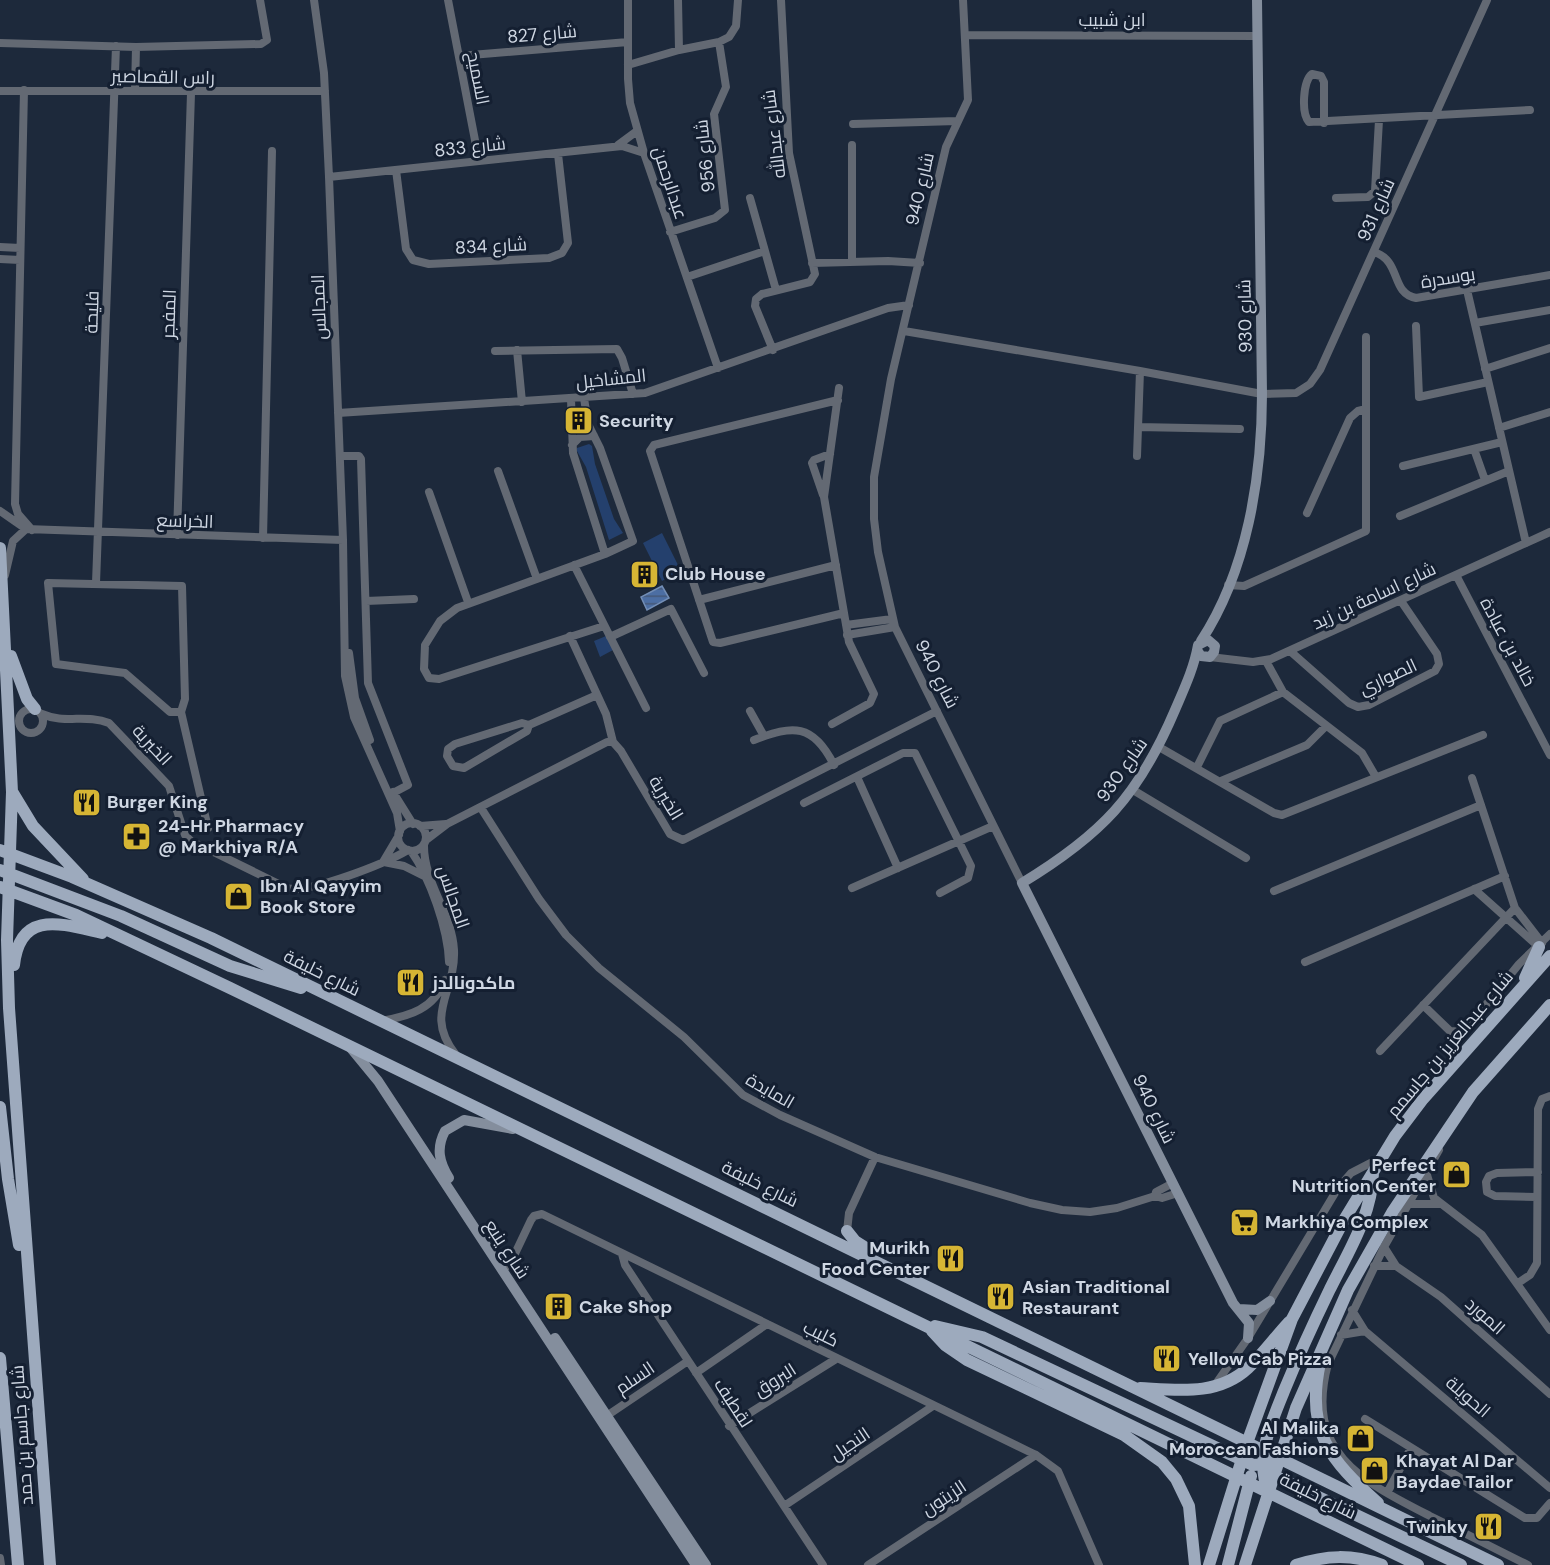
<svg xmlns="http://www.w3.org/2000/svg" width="1550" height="1565" font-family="'DM Sans',Cairo,sans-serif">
	<defs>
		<pattern id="water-rules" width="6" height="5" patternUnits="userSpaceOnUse" patternTransform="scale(1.5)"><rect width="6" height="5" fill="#4c6ea3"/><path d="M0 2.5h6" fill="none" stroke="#465978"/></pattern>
	</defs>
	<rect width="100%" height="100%" fill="#1d293b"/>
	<path fill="#24406d" d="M589,444L592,446L595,464L614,519L623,533L609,540L586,467L577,451V448Z
		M662,533L681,571L662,581L643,543Z
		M606,636L613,650L600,657L594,641Z"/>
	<path fill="url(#water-rules)" stroke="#738eb6" stroke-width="1.5" d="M662,586L669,598L647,610L641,597Z"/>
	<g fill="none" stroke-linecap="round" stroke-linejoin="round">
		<path stroke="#636973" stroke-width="8" d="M314,0L324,73L329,177L343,540L345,676L354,717L397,813L400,831
			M448,0L479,161
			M628,0V79L630,103L644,153L718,368
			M678,0L679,50
			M963,0L968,100L946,147L891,379L874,477V519L878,552L895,627L1022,883
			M966,35L1257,36
			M0,43L136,47L261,44L267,40L260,0
			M459,56L628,42
			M628,65L679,50L719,42L729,37L736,26L738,0
			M24,90L15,504L18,514L32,530
			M0,91H325
			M135,91L136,47
			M1324,123V82L1321,76L1312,74C1303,81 1301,113 1309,122L1530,110
			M853,124L957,121
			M618,145L637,131
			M852,145V261
			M396,170L406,249L413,260L429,264L549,258L562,253L568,243L558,154
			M329,177L622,146L644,153
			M750,198L776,290
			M1336,198L1368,197L1375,191L1379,120
			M670,232L715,218L725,210L714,114L726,87L719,42
			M0,247L20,248
			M1374,252C1402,261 1390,293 1416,298L1550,275
			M0,259L20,260
			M812,263L888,261L920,263
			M687,277L765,251
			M1467,290L1526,543
			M1475,323L1550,310
			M1416,326L1419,397L1488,382
			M904,331L1140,371L1262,394L1296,393L1310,384L1320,370L1487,0
			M517,350L522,402
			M773,350L755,306L756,299L762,294L810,282L815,274L789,153L781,0
			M495,351L617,349L622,358L633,394
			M1485,369L1550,348
			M584,398L588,424L600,448L633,541L605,554L457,608L440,621L425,645L424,669L429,678L439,679L604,626
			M571,399L573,453L605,554
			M838,400L654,445L650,451L713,642L720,643L844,613
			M338,413L645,393L888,308L909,305
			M1138,427L1240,429
			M1499,428L1550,412
			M572,445L580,437L594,436
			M1474,449L1485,480
			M340,456H359L361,459L368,683L408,785L393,793
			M1137,456L1140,371
			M1403,466L1502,442
			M498,471L537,579
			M429,492L468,602
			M823,495L812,463L814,460L830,454
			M0,511L26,529L343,540
			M1307,513L1350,418L1358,411L1366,409
			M1400,516L1509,471
			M177,535L191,93
			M263,538L272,151
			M574,565L646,708
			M5,575L13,541L26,529
			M1456,575L1550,755
			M96,583L116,46
			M1228,585L1244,586L1366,531V337
			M699,600L836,565
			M366,601L414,599
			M846,625L892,619
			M847,635L895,627
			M570,636L606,714L613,742
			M610,637L671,609L704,673
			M1290,651L1349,703L1358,707L1369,705L1435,671L1439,664L1437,654L1401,601
			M349,653L355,698L370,740
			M1210,657L1253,662L1271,659L1550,532
			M1266,661L1283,692
			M19 721a12 12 0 1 1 24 0a12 12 0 1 1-24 0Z
			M750,711L764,736
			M181,712H170L125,673L56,664L48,583L182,586L185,699L181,712L208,828
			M42,714C64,724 87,714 109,723L169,786L185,835L191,841L287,888C309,894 386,863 408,850
			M832,724L870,703L874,694L849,642L824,497L839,388
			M529,725L522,723L455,744L448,749L447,756L453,766L464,768L527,731L529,725L597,695
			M754,740C793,725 813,723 834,765
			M1159,747L1274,813L1282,815L1483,735
			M1197,767L1220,721L1283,692L1362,753L1376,777
			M857,777L898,868
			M1472,778L1515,908L1542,943
			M1221,781L1307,745L1325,727
			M1133,790L1246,858
			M393,792L413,824
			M804,803L903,753H915L971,866L968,878L940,893
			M481,808L539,899L566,935L599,968L684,1037L743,1095L780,1115L875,1157L1030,1203L1062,1210L1090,1212L1117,1208L1155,1196L1162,1198L1178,1193
			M398 837a14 14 0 1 1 28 0a14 14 0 1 1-28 0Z
			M420,826L446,824
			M426,840L447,824L607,742H613L621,751L670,834L683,840L937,711
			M424,844C423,882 452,913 454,950C456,993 423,1014 456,1055
			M411,851C430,878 448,929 449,962
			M383,862L399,835
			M384,862L404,866L424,876
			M852,888L993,826
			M1474,889L1539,947
			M1274,891L1481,805
			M1305,962L1505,876
			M1423,1005L1450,1031L1464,1032L1519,964L1550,934
			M381,1021C410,1016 434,1009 445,980
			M1380,1051L1515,908
			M1439,1150L1384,1247L1328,1364C1304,1453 1362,1481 1430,1516C1463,1532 1495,1549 1528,1565
			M1427,1175L1434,1198L1482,1235L1550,1330
			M1155,1196L1156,1192L1173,1183
			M1537,1197L1495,1196L1487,1192L1486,1182L1489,1176L1497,1173L1538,1172
			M1409,1204H1440
			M847,1231L849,1213L875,1157
			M1384,1247L1396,1266L1441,1297L1550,1394
			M622,1254L625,1265L823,1565
			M1374,1266H1396
			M502,1271L511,1262L531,1220L534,1216L542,1214L1036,1455L1058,1471L1099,1565
			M1518,1283L1530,1275L1537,1263L1538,1109L1542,1099L1550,1096
			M1352,1310L1365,1331L1550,1488
			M1341,1335L1365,1331
			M696,1373L767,1324
			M1215,1385L1248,1338L1338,1188L1351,1173L1380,1158
			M605,1417L688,1361
			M1365,1419L1525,1518H1537L1550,1503
			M729,1426L836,1359
			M1387,1493L1411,1448
			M784,1506L933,1406
			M0,1558L1,1565
			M868,1565L1036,1455"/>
		<path stroke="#848e9d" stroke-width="10" d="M1201,641C1247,571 1262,477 1262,394L1257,0
			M1197,650L1201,656L1210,657L1214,652L1215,646L1208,640L1198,645C1194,668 1184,689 1175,710C1138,797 1101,835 1022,883L1233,1303L1249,1323L1248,1338
			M350,1047L378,1081L696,1565
			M449,1178C439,1162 436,1148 445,1131L464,1120L513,1129
			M1239,1309L1257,1310L1270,1301
			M555,1338L706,1565"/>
		<path stroke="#9daabd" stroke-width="12" d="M0,548L12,792L7,940L9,1008L50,1565
			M11,656L27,699L35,709
			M13,793L33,826L83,879
			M0,850L72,877L211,938L1498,1565
			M0,870L121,916L230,966L301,988
			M0,887L76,915L230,988L1418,1565
			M14,965C20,909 62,924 102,933
			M1525,978L1539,947
			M0,1107L8,1179L19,1245
			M847,1231L855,1241L866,1248
			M935,1326L982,1337L1253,1465L1266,1464L1279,1459
			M932,1331L945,1345L967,1360L1124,1435L1162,1462L1176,1479L1189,1506L1195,1565
			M0,1358L18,1565
			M1320,1363C1305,1431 1330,1460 1378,1503
			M1140,1388C1178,1390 1218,1396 1248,1368C1263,1354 1275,1337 1289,1322
			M1268,1473L1461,1565
			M1268,1491C1255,1456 1271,1424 1284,1391C1298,1357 1313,1324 1329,1291C1347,1254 1372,1216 1373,1173
			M1209,1565L1247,1443L1292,1319L1344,1220L1395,1136L1423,1099L1550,956
			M1228,1565L1251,1476
			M1245,1565L1296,1408L1348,1290L1393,1211L1473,1092L1550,1005
			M1296,1565C1326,1555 1352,1554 1382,1565"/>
	</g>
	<defs>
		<symbol id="building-square" viewBox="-11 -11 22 22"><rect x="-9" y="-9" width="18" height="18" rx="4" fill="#d6b534" stroke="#141f31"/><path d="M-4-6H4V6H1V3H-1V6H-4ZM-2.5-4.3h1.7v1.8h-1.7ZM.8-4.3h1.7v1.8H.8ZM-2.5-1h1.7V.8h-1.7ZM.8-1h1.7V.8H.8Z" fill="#111"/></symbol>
		<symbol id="restaurant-square" viewBox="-11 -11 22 22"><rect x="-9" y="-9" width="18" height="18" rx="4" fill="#d6b534" stroke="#141f31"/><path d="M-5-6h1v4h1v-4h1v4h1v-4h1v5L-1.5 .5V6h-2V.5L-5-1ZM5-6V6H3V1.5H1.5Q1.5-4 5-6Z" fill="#111"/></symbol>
		<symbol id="pharmacy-square" viewBox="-11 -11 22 22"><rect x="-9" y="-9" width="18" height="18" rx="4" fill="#d6b534" stroke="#141f31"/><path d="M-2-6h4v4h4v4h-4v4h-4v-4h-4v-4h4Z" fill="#111"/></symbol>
		<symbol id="shop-square" viewBox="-11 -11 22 22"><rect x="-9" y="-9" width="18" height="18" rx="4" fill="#d6b534" stroke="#141f31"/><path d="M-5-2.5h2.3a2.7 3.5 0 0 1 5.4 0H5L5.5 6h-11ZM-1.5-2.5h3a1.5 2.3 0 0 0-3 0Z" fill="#111"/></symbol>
		<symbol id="supermarket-square" viewBox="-11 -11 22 22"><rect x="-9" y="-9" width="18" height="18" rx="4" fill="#d6b534" stroke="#141f31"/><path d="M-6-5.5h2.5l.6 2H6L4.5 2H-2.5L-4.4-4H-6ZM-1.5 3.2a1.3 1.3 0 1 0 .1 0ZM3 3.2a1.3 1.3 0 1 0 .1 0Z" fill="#111"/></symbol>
	</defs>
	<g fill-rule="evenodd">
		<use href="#building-square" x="562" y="404" width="33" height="33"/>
		<use href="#building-square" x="628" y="558" width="33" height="33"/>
		<use href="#restaurant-square" x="70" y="786" width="33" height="33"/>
		<use href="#pharmacy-square" x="120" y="820" width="33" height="33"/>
		<use href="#shop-square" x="222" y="880" width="33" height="33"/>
		<use href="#restaurant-square" x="394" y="966" width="33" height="33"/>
		<use href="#shop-square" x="1440" y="1158" width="33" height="33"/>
		<use href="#supermarket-square" x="1228" y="1206" width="33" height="33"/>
		<use href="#restaurant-square" x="934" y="1242" width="33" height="33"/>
		<use href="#restaurant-square" x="984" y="1280" width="33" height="33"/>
		<use href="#building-square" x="542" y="1290" width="33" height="33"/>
		<use href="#restaurant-square" x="1150" y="1342" width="33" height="33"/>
		<use href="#shop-square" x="1344" y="1422" width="33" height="33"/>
		<use href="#shop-square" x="1358" y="1454" width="33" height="33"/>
		<use href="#restaurant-square" x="1472" y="1510" width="33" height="33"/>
	</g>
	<g text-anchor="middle" stroke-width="6" stroke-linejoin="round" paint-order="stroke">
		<g font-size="18" fill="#cfd7e3" stroke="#141f31">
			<text x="1112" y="26">ابن شبيب</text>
			<text transform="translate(542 34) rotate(-5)" y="6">شارع 827</text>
			<text transform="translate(163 77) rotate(1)" y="6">راس القصاصير</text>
			<text transform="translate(478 78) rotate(79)" y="6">السميح</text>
			<text transform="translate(774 134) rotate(-97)" y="6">شارع عبدالله</text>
			<text transform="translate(470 147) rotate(-6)" y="6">شارع 833</text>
			<text transform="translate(705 156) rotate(-96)" y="6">شارع 956</text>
			<text transform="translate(670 183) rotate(72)" y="6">عبدالرحمن</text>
			<text transform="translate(920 189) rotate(-77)" y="6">شارع 940</text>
			<text transform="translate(1376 210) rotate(-66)" y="6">شارع 931</text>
			<text transform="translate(491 246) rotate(-3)" y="6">شارع 834</text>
			<text transform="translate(1448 278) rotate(-9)" y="6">بوسدرة</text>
			<text transform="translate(319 307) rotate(-92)" y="6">المجالس</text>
			<text transform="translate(92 312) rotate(-88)" y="6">فليحة</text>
			<text transform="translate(169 314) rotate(-88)" y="6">المفجر</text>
			<text transform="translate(1245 316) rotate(-91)" y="6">شارع 930</text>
			<text transform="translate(611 379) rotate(-6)" y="6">المشاخيل</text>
			<text transform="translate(185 521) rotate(2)" y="6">الخراسع</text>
			<text transform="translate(1374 596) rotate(-25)" y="6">شارع اسامة بن زيد</text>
			<text transform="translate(1508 642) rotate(62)" y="6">خالد بن عبادة</text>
			<text transform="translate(937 674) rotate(63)" y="6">شارع 940</text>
			<text transform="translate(1388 677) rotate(-25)" y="6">الصواري</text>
			<text transform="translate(152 745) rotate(47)" y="6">الخيرية</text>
			<text transform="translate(1122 770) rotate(-55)" y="6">شارع 930</text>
			<text transform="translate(666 798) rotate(59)" y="6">الخيرية</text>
			<text transform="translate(453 897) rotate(71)" y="6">المجالس</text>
			<text transform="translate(322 973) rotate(26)" y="6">شارع خليفة</text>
			<text transform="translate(1450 1044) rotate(-50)" y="6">شارع عبدالعزيز بن جاسمم</text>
			<text transform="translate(770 1091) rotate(30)" y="6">المايدة</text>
			<text transform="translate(1154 1109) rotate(64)" y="6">شارع 940</text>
			<text transform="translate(760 1184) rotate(26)" y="6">شارع خليفة</text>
			<text transform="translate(507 1249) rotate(57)" y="6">شارع ينبع</text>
			<text transform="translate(1485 1316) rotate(42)" y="6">المورد</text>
			<text transform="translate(821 1334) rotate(26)" y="6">كليب</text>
			<text transform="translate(635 1378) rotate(-34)" y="6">السلم</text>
			<text transform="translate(775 1380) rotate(-32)" y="6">البروق</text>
			<text transform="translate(1468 1397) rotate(41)" y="6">الحويلة</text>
			<text transform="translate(733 1403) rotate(57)" y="6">لقطيف</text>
			<text transform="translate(22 1435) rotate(-94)" y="6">شارع جاسم بن حمد</text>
			<text transform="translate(850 1444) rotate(-34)" y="6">النجيل</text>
			<text transform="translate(1318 1496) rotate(26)" y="6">شارع خليفة</text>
			<text transform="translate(944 1498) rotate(-33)" y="6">الزيتون</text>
		</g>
		<g font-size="18" font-weight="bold" fill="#cfd7e3" stroke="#141f31" text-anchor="start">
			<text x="599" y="427">Security</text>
			<text x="665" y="580">Club House</text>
			<text x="107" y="808">Burger King</text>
			<text x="158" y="832">24-Hr Pharmacy<tspan x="158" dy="21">@ Markhiya R/A</tspan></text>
			<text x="260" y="892">Ibn Al Qayyim<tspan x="260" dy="21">Book Store</tspan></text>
			<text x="432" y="989">ماكدونالدز</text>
			<text x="1436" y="1171" text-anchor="end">Perfect<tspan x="1436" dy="21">Nutrition Center</tspan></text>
			<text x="1265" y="1228">Markhiya Complex</text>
			<text x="930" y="1254" text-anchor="end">Murikh<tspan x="930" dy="21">Food Center</tspan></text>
			<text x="1022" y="1293">Asian Traditional<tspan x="1022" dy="21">Restaurant</tspan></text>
			<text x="579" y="1313">Cake Shop</text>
			<text x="1188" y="1365">Yellow Cab Pizza</text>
			<text x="1339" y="1434" text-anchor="end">Al Malika<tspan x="1339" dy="21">Moroccan Fashions</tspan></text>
			<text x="1396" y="1467">Khayat Al Dar<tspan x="1396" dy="21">Baydae Tailor</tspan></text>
			<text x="1468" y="1533" text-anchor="end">Twinky</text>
		</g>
	</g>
</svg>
